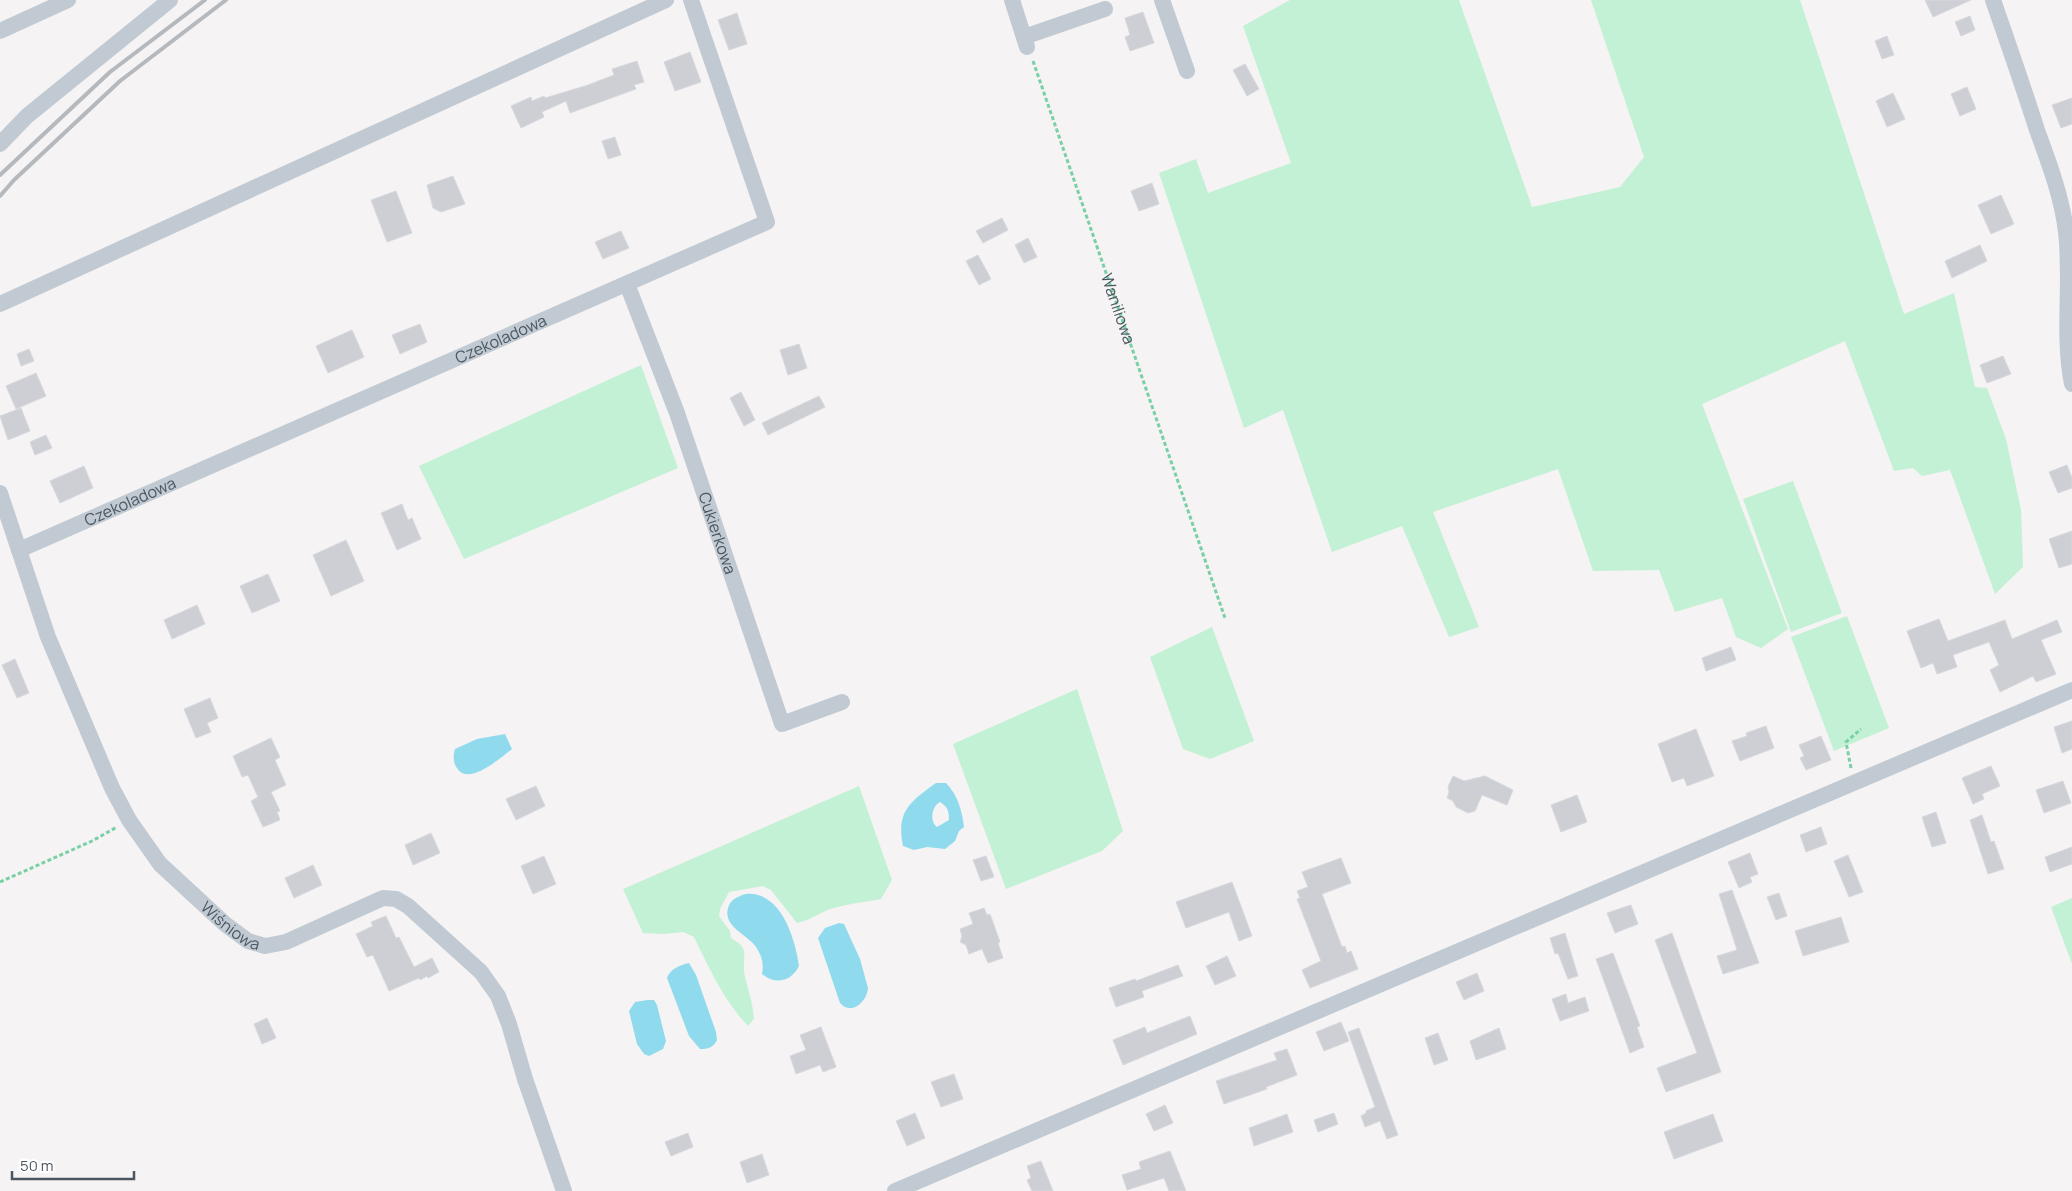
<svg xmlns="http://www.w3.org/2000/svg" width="2072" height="1191" font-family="Manrope,sans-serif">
	<rect width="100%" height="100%" fill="#f5f3f3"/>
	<path fill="#c3f1d5" d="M1290,0H1459L1532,207L1620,187L1644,157L1591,0H1800L1904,314L1954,293L1975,387L1987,388L2006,439L2021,510L2023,567L1995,594L1950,470L1922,476L1913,468L1894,471L1845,341L1702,404L1788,629L1761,648L1736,637L1722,598L1675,612L1659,570L1593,571L1558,469L1433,512L1479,627L1449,637L1402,526L1332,552L1283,410L1244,428L1159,173L1196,159L1208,193L1291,163L1243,26Z
		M641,365L678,468L464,559L419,466Z
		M1793,481L1842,613L1791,632L1743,499Z
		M1847,616L1889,728L1834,751L1791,637Z
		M1212,627L1254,741L1210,759L1183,749L1150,657Z
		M1077,689L1123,831L1102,851L1006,889L953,744Z
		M859,786L892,880L881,899C864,902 847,904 830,909C817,914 811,920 797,923L771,890L763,886L729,892L720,909L719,916L730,931L731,938C735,941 740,943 743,948C746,955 743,964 744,972C747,988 753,1002 754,1019L748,1026C724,1001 709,968 694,937L683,932L664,934L643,933L623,889Z
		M2072,898V964L2051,907Z"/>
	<path fill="#90daee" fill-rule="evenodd" d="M505,734L512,749C502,757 468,787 457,768C453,763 453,755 455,749L477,739Z
		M936,783H946C958,795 962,811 964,827L959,831L955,841L945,849L927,847L914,850L903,846C896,811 910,802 936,783ZM940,802C948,807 949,811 949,820L937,827C929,821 932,806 940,802Z
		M746,894C781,891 795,938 799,966C791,982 775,985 762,974C764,964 762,956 756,947C747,934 723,927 728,908C730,900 738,896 746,894Z
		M839,923L844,924L860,959L868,988C867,1002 851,1016 840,1003L818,938L825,928Z
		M689,963L696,975L716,1032L717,1040C713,1048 708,1049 700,1049L689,1036L667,978C670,969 680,965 689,963Z
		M648,1000H654L657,1005L666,1041L663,1049L649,1056L644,1054L637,1044L629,1011L635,1002Z"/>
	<path fill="#cdcfd5" stroke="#d7d9de" d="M1925,0H1971L1933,17Z
		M1143,12L1154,43L1130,51L1125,37L1130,35L1125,18Z
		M737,13L747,44L729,50L718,20Z
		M1970,16L1975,30L1961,36L1955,22Z
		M1887,36L1894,55L1882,59L1875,41Z
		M690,52L701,82L675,91L664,62Z
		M637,61L644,82L634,85L636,89L570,113L566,101L542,112L544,117L521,128L511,106L531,97L532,101L544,96L545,98L588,85L614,75L612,69Z
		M1245,64L1259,89L1247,96L1233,70Z
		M1967,87L1976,109L1960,116L1951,94Z
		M1893,93L1905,119L1887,127L1876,101Z
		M2072,98V124L2061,128L2052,105Z
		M615,137L621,155L608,159L602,141Z
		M453,176L465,204L441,212L433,208L427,185Z
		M1152,183L1159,204L1139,211L1131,191Z
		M396,191L412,233L387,242L371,200Z
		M2001,195L2014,224L1991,234L1978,205Z
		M1002,218L1008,230L983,243L976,231Z
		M621,231L629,248L603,259L595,242Z
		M1028,238L1037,257L1024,263L1015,245Z
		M1980,245L1987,261L1952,278L1945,261Z
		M978,255L991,279L979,285L966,261Z
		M420,324L427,342L400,354L392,335Z
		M352,330L364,357L328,373L316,346Z
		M799,344L807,368L788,375L780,350Z
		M29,349L34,361L21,366L17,354Z
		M2003,356L2011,374L1987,383L1980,365Z
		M36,373L46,396L16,409L6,386Z
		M741,392L755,420L744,426L730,398Z
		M819,396L825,407L768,435L762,423Z
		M21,408L30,431L8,440L0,416Z
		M46,435L52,448L35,455L30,442Z
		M2067,465L2072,478V488L2058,493L2049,472Z
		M84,466L93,488L60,503L50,481Z
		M402,504L408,520L412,518L421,539L397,550L381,513Z
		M2072,531V564L2059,568L2049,539Z
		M346,540L364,581L331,596L313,555Z
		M268,574L280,601L252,613L240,586Z
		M197,605L205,624L172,639L164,620Z
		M1939,619L1948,641L2005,620L2012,639L2057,620L2062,632L2041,640L2056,674L2036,682L2033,676L2000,692L1990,670L1999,665L1989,642L1953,655L1957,667L1937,674L1933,663L1921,668L1907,631Z
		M1731,647L1736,660L1706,671L1702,658Z
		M15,659L29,693L17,698L2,665Z
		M210,698L218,718L207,723L211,732L196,738L184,709Z
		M2072,721V749L2062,753L2054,727Z
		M1766,726L1774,748L1740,761L1732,741L1747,736L1746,733Z
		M1696,729L1714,776L1687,786L1684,778L1672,782L1658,744Z
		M1821,736L1831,760L1806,770L1800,758L1804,756L1799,745Z
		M271,738L280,757L275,760L286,785L271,792L280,811L277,812L280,820L263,827L251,801L258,797L248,775L242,777L233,756Z
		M1991,766L2000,786L1982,794L1984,799L1973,804L1962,778Z
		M1453,776L1464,781L1485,776L1513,790L1507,805L1482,795L1475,811L1468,813L1456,807L1453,801L1447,798L1449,792L1448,787Z
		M2063,781L2071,803L2044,813L2036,790Z
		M536,786L545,806L516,820L506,799Z
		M1577,795L1587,822L1561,832L1551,805Z
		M1936,812L1946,843L1932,847L1922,817Z
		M1982,815L1991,842L1994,841L2004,869L1988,874L1970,820Z
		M1821,827L1827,844L1806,852L1800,835Z
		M431,833L440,853L413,865L405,845Z
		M2072,847V864L2050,872L2045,857Z
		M1750,853L1758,874L1750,877L1752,882L1739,888L1728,862Z
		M1848,855L1863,892L1849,897L1834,861Z
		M544,856L556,884L533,894L521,866Z
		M986,856L994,877L981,881L973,860Z
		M1341,858L1351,883L1322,894L1342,947L1345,946L1347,953L1351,951L1358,969L1310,988L1302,970L1321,961L1297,899L1300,898L1297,891L1308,887L1302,872Z
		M313,865L322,885L294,898L285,878Z
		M1232,882L1252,936L1239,941L1229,912L1186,928L1176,902Z
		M1732,890L1759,963L1723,974L1717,956L1737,950L1719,894Z
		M1779,893L1787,916L1776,920L1767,897Z
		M1631,905L1638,924L1615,933L1607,913Z
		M984,908L987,915L990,914L1000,942L998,943L1003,958L988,963L982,949L969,954L966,945L960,942L962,936L960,929L973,924L969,913Z
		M386,916L396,938L399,937L414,967L432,958L439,972L428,978L427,976L420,980L419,978L389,991L373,955L367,957L356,934L373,926L371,922Z
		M1841,917L1849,942L1803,956L1795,931Z
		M1565,933L1578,976L1568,979L1558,953L1555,954L1550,938Z
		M1672,933L1721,1072L1666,1092L1657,1068L1697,1053L1655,940Z
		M1613,953L1640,1026L1637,1027L1644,1047L1630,1053L1596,959Z
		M1227,956L1236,976L1215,985L1206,966Z
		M1178,965L1183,976L1142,991L1144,997L1116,1007L1109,988L1135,979L1136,981Z
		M1477,973L1484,991L1464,1000L1456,982Z
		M1566,994L1568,1003L1585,997L1589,1011L1560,1021L1552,999Z
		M1190,1016L1197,1034L1123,1065L1113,1040L1145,1027L1147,1033Z
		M267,1018L276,1038L262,1044L254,1024Z
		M1341,1022L1349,1041L1324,1051L1316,1032Z
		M821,1027L836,1067L823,1072L820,1065L796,1074L790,1056L806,1050L800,1035Z
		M1359,1028L1398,1135L1387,1139L1380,1121L1365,1127L1361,1116L1366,1113V1111L1375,1107L1348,1032Z
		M1499,1028L1506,1049L1476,1060L1470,1041Z
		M1438,1033L1448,1060L1434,1065L1425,1038Z
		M1287,1049L1297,1075L1266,1087L1267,1089L1224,1104L1216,1081L1277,1060L1274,1053Z
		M954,1074L963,1099L941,1107L931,1082Z
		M1165,1105L1173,1123L1154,1131L1146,1114Z
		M915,1113L925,1138L907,1146L896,1121Z
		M1334,1113L1338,1124L1318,1132L1314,1120Z
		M1287,1114L1293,1132L1254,1146L1249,1128Z
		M1713,1114L1723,1141L1674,1159L1664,1132Z
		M688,1133L693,1147L671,1156L665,1142Z
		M1170,1151L1186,1191H1169L1164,1178L1127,1190L1122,1175L1141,1169L1139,1162Z
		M762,1154L769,1175L747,1183L740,1162Z
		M1041,1161L1053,1191H1032L1027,1180L1031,1178L1027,1166Z"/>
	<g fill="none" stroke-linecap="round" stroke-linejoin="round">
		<g stroke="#7ad0a6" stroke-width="3" stroke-dasharray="4 2.5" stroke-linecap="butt">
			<path id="s1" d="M1033,61L1225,618"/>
			<path d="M1851,768L1846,742L1861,729"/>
			<path d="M0,882L92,841L117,827"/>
		</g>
		<g stroke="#c1cad2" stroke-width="16">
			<path d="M1012,0L1027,47"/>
			<path d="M1162,0L1187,71"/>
			<path d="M1993,0C2008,43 2023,86 2037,130C2049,163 2062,197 2066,232C2072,283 2062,334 2072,384"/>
			<path d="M0,31L68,0"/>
			<path d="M1024,37L1105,9"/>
			<path d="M0,144L27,116L170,0"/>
			<path id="s2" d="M627,284L677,413L782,724L842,702"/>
			<path d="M0,304L666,0"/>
			<path id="s3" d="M0,493L48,637L112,788L129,820L160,864L225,924L248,941L265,946L286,942L383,898L396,899L408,906L481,972L498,996L509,1024L525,1079L564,1191"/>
			<path id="s4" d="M19,550L767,222L691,0"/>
			<path d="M895,1191L2072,690"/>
		</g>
		<path stroke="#b5b8bd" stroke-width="4" d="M0,175L110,72L205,0
			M0,196L14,180L120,81L226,0"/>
	</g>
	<g text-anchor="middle" stroke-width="4" stroke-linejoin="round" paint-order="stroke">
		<g font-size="16" fill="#4a5661" stroke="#fff">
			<text dy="6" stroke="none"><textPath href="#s1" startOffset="262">Waniliowa</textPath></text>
			<text dy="6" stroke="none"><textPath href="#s4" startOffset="526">Czekoladowa</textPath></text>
			<text dy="6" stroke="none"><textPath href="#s4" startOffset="121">Czekoladowa</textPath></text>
			<text dy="6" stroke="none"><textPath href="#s2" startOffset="265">Cukierkowa</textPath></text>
			<text dy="6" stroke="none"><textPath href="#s3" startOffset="500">Wiśniowa</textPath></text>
		</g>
	</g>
	<path d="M12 1171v8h122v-8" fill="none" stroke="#4a5661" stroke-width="2.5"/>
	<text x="20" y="1171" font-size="15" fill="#4a5661" stroke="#ffffff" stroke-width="4" paint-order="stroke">50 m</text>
</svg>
